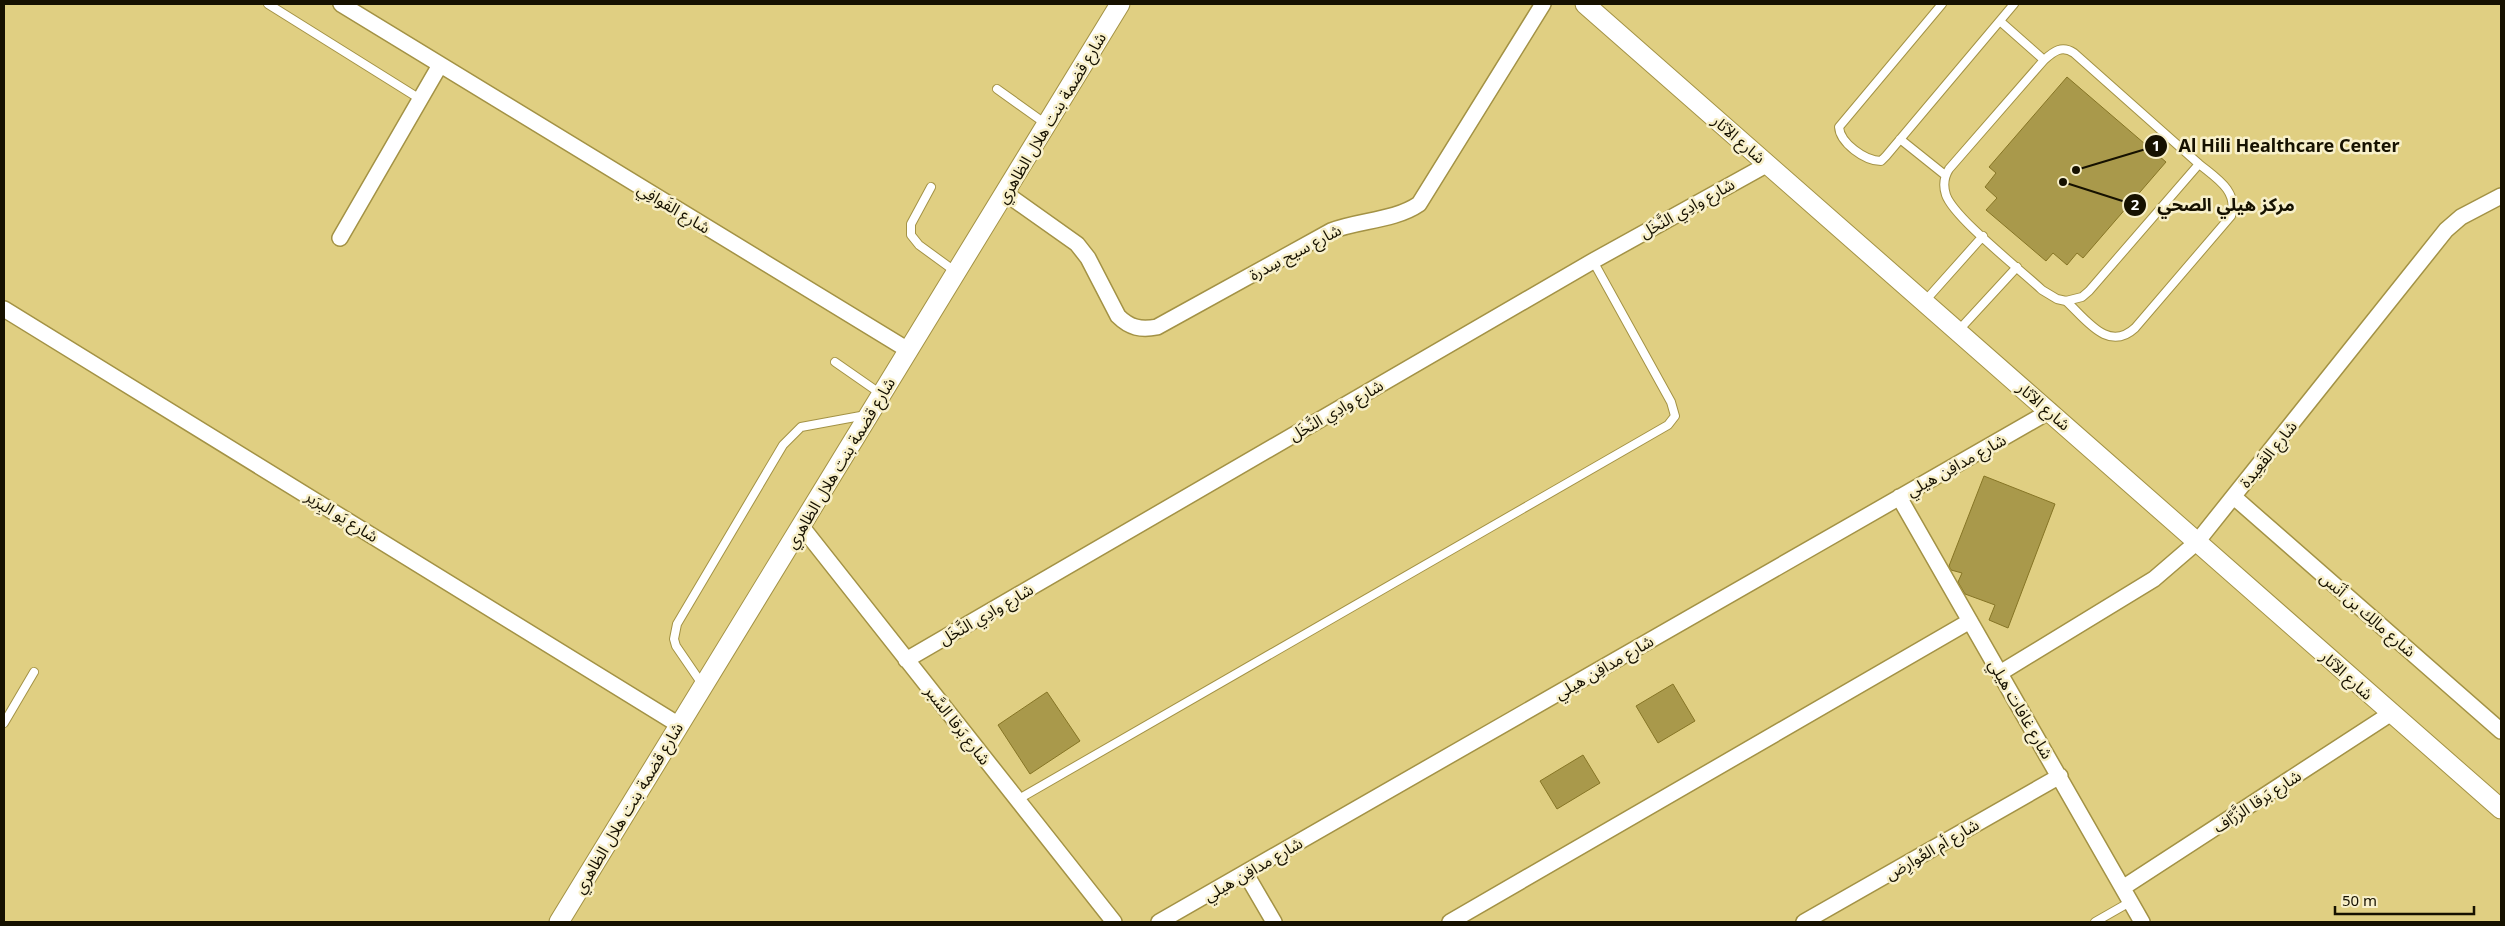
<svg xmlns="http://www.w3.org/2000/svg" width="2505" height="926" font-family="'Noto Sans','Noto Sans Arabic',sans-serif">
	<rect width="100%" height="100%" fill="#e0cf82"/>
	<path fill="#a9994b" stroke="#867526" d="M2067,77L2166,162L2083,258L2077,253L2067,265L2053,253L2046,261L1986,210L1997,198L1985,187L1996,173L1989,167Z
		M1984,476L2055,504L2008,628L1989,620L1995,605L1965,594L1958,582L1962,573L1951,570L1949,566Z
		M1673,684L1695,721L1658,743L1636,706Z
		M1047,692L1080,741L1030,774L998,725Z
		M1583,755L1600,783L1557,809L1540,781Z"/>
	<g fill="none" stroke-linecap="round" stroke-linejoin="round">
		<defs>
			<path id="service" d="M268,4L420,99
				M1942,4L1839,127C1840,143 1865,161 1881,161L1886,156L2014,4
				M2001,22L2044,60
				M997,89L1046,124
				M1900,139L1945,175
				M931,187L911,224V235L919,245L956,272
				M1925,301L1983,236
				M2066,301L2082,297L2089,291L2199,164L2074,53C2062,45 2054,51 2044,60L1949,169C1944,177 1943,186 1946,195C1954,218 2021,270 2042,290L2057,299L2066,301C2086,319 2108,353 2135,328L2231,216C2239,191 2216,178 2199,164
				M1958,331L2017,267
				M835,362L881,394
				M702,684L676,646L674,639L677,624L783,445L801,427L866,415
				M4,723L34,672
				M1017,800L1668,425L1675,416L1671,402L1593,261
				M2095,922L2130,902"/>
			<path id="minor" d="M341,4L908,350
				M1005,193L1077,244L1088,258L1118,316C1130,328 1141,330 1157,327L1331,231C1359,220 1394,221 1419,204L1543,4
				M340,238L440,65
				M4,309L679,725
				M1899,497L2142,922
				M2234,497L2501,731
				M802,527L1114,922
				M906,660L1593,261L1768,164
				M2000,673L2154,579L2197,542L2446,230L2461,217L2501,196
				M1246,874L1274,922
				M2124,887L2390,714
				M1159,922L2050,411
				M1450,922L1970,621
				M1804,922L2060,776"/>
			<path id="tertiary" d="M1585,4L2501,809
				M559,922L1120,4"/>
		</defs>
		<use href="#service" stroke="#a39245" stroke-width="10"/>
		<use href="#minor" stroke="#a39245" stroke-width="18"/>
		<use href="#tertiary" stroke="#a39245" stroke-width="21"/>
		<use href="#service" stroke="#fff" stroke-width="8"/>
		<use href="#minor" stroke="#fff" stroke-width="15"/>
		<use href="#tertiary" stroke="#fff" stroke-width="19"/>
	</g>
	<g text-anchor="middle" stroke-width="5" stroke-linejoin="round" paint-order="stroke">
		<g font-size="16" fill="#161100" stroke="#f8f0ca">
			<text transform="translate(1051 118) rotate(-59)" y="6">شارع قضمة بنت هلال الظاهري</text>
			<text transform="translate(1739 139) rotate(41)" y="6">شارع الآثار</text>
			<text transform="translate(674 208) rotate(31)" y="6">شارع القَوافِي</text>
			<text transform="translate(1687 208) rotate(-29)" y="6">شارع وادِي النَّخَل</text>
			<text transform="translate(1295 252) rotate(-28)" y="6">شارع سيح سِدرة</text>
			<text transform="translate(2044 406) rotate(41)" y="6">شارع الآثار</text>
			<text transform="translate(1336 410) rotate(-30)" y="6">شارع وادِي النَّخَل</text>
			<text transform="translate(2268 454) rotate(-51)" y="6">شارع القَعِيدة</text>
			<text transform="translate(840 463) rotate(-59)" y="6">شارع قضمة بنت هلال الظاهري</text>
			<text transform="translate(1956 465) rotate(-29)" y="6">شارع مدافِن هيلي</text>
			<text transform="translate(342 516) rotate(32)" y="6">شارع يَو البِرَير</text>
			<text transform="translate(986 614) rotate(-30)" y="6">شارع وادِي النَّخَل</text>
			<text transform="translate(2368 614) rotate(41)" y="6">شارع مالِك بن أنَس</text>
			<text transform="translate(1604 667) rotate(-30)" y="6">شارع مدافِن هيلي</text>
			<text transform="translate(2347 675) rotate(42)" y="6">شارع الآثار</text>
			<text transform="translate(2021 709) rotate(60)" y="6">شارع غافات هيلي</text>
			<text transform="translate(958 725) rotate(52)" y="6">شارع بَرقا السَّبر</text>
			<text transform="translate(2257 801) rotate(-33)" y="6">شارع بَرقا الزَّرَّاف</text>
			<text transform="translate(628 808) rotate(-59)" y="6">شارع قضمة بنت هلال الظاهري</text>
			<text transform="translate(1932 849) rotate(-30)" y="6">شارع أم العُوارِض</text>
			<text transform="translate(1253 869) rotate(-30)" y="6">شارع مدافِن هيلي</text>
		</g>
	</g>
	<path fill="none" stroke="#161100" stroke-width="2" d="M2076 170L2156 146M2063 182L2135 205"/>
	<g fill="#161100" stroke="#f8f0ca" stroke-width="2">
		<circle cx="2076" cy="170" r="5"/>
		<circle cx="2063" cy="182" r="5"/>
		<circle cx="2156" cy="146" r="12"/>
		<circle cx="2135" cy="205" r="12"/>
	</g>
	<g font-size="15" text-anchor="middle" font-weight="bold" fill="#fff">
		<text x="2156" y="151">1</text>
		<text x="2135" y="210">2</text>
	</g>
	<g font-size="18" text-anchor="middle" font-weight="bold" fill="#161100" stroke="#f8f0ca" stroke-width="5" stroke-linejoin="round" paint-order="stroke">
		<text x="2289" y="152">Al Hili Healthcare Center</text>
		<text x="2226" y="211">مركز هيلي الصحي</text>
	</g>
	<rect width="2505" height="926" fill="none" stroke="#161100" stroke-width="10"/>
	<path d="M2335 906v8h139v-8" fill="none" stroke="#161100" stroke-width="2.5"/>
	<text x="2342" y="906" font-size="15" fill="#161100" stroke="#f8f0ca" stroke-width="4" paint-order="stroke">50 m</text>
</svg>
